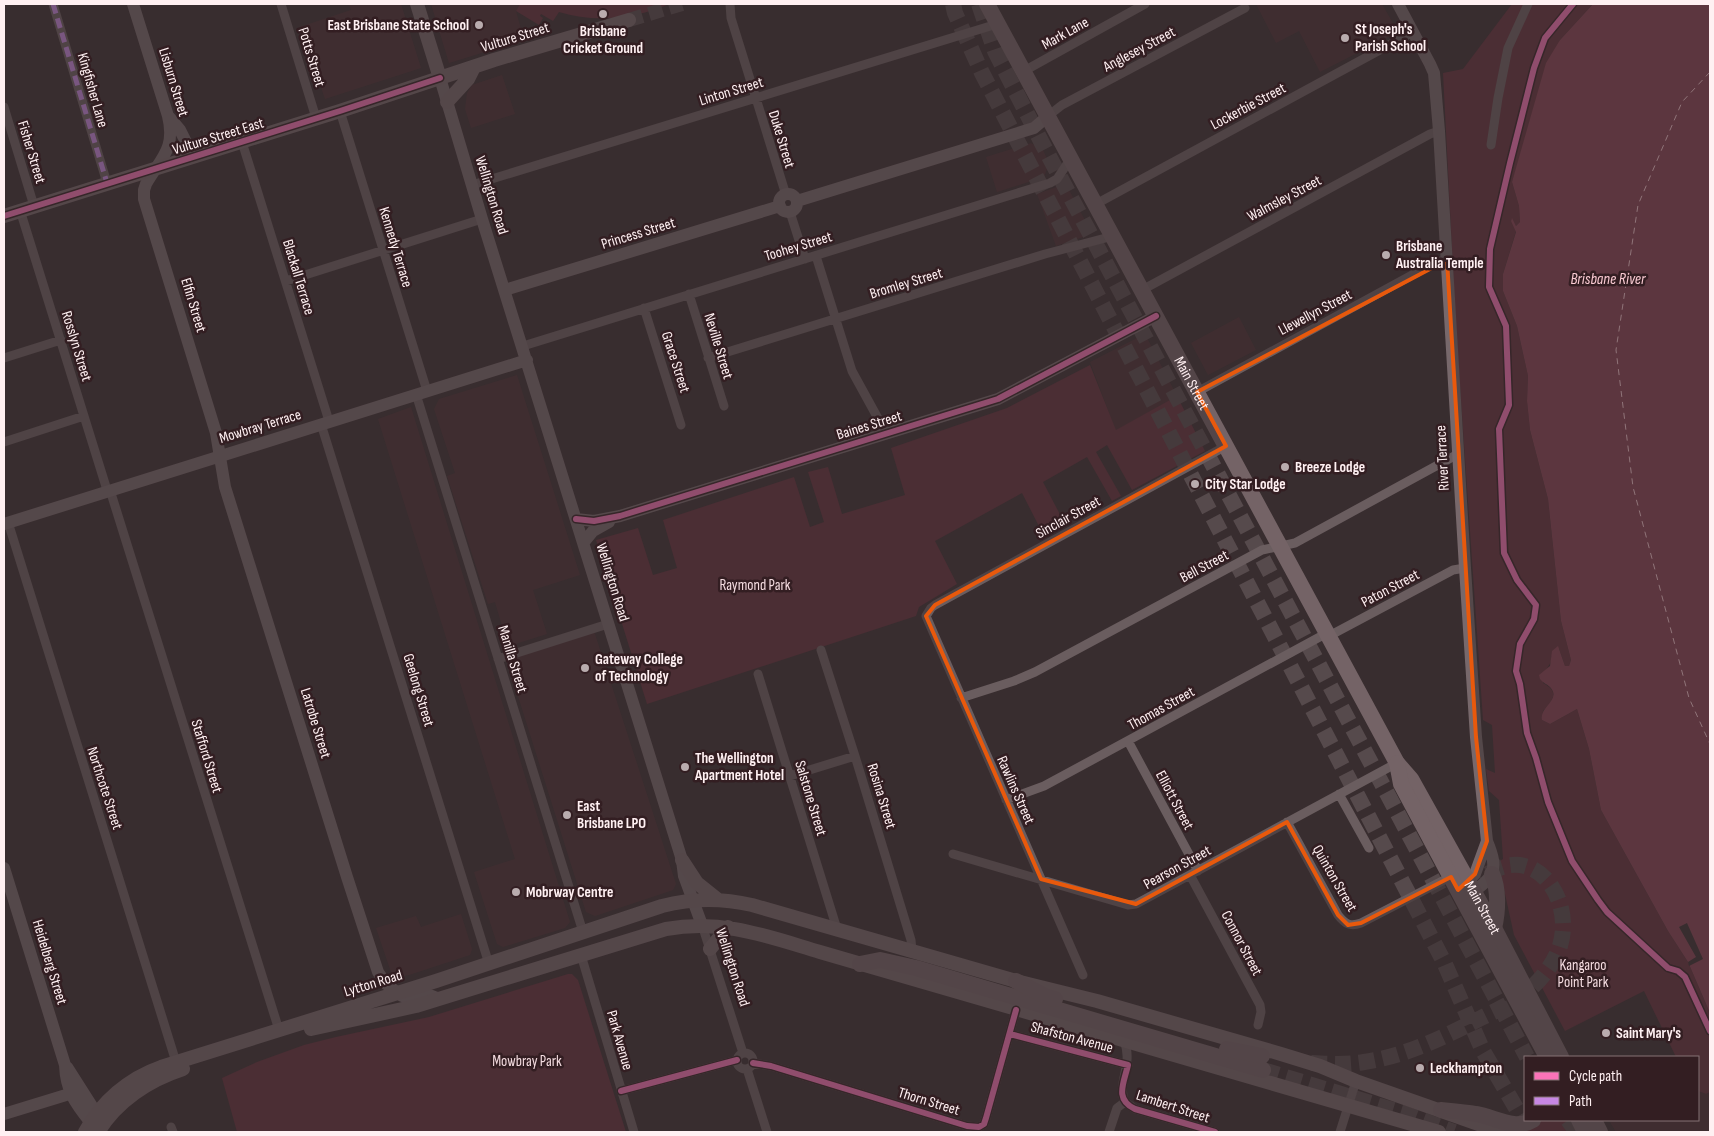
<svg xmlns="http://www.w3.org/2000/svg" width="1714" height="1136" font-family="'Sofia Sans Condensed',sans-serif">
	<rect width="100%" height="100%" fill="#382d2f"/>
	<path fill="#482e32" d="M349,4H401L421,68L325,99L300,27L351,10Z
		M431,4H520L516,11L524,40L449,63Z
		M1256,4H1382L1398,32L1320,72L1299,31L1276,43Z
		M502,75L515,114L471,128L465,109L467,93L472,85Z
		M1031,143L1043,150L1049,163L1044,177L997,192L986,157Z
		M1062,185L1067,186L1088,226V234L1083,237L1056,246L1037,194Z
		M1239,317L1256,350L1208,375L1191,343Z
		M1143,335L1146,336L1177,396L1116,431L1090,362Z
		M517,375L580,575L533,590L547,634L512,645L507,643L495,602L488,604L447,476L455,473L434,409L439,399Z
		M411,407L570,922L565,928L503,947L497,944L474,872L515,859L378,419Z
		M594,631L676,884L673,890L595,916L586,912L506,658Z
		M461,914L472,949L470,955L409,975L393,978L376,928L416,916L421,927Z
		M1698,1091L1706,1094L1710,1092V1132H1616L1610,1122L1614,1120H1698Z"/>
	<path fill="#622f3a" d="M520,4L523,5L524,4H669C636,19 594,23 559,12L553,21L541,14L540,16L543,18L539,25L516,11Z
		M1512,4H1593L1560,40L1512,182L1519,206L1520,222L1516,226L1512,219L1511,220L1516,231L1503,274V291L1517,326L1528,376L1527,401L1530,430L1548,499L1561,621L1571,660L1569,666H1565L1559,649L1551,657V662L1546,670L1543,683C1560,692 1553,700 1543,711L1542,720L1550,724L1577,709L1589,749L1601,810L1668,931L1688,962L1710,1013V1092L1706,1094L1698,1091V1057H1676L1644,991L1565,1031L1514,935L1498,862L1503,859L1499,800L1489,791L1486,769L1495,773L1492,725L1483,720L1456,327L1443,73L1463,69Z
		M1090,365L1116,430L1177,396L1205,451L1132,490L1107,445L1096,452L1121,496L1112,501L1087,457L1043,482L1066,526L1045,538L1022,493L935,541L957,584L919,607L916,616L647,704L596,540L638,528L653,575L677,568L663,520L794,477L810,527L824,522L808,472L828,467L842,514L905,495L891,448L1007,408Z
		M568,974H572L578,980L626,1132H237L222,1078L257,1062L304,1045L336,1037L429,1017Z
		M1538,1120H1570L1576,1132H1518L1511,1129Z"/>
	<path fill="#884152" d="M1593,4H1710V1013L1688,962L1668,931L1601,810L1589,749L1577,709L1550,724L1542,720C1539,706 1562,700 1550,687C1547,684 1543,683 1540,679L1539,675L1550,666L1552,651L1558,646L1565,666H1569L1571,660L1561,621L1548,499L1530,430L1527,401L1528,376L1517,326L1503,291V274L1516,232L1511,221L1512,218L1516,226L1520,222L1519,206L1512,182L1546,63L1560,40Z"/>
	<path fill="#382d2f" d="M1687,923L1703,959L1689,966L1688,962L1696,957L1679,927Z"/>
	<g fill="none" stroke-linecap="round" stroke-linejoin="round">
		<path stroke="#f9cad2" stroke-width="1" stroke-dasharray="6 5" stroke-linecap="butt" d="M1710,72L1682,102L1638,205L1616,350L1633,487L1689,698L1710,744"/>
		<path stroke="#564a4c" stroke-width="14" stroke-dasharray="14 7" stroke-linecap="butt" d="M629,20L682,4"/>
		<path stroke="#564a4c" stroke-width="16" stroke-dasharray="16 8" stroke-linecap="butt" d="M953,4L955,13L982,73L1444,962L1483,1051L1530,1132
			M979,4L995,51L1043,145L1527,1057
			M1311,1063C1329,1064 1346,1065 1364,1062C1406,1056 1444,1037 1481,1018C1497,1010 1516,1002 1530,989C1542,979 1555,962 1560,946C1575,897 1532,837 1481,879
			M1263,1070L1406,1114L1454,1132
			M1568,1120L1577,1132"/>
		<path stroke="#6a5d5f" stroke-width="9" d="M53,4L107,183
			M281,4L316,118
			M730,4L731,18L786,195
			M1024,71L1145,4
			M4,107L34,206
			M340,111L427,391
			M1048,116L1062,105L1245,8
			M242,142L329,421
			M1491,145L1498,98L1508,48L1528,4
			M472,185L997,24
			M1096,204L1413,32
			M20,210L107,490
			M790,212L805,259
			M816,256L852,371L886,433
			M286,281L482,219
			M1142,290L1430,134L1439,131
			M689,294L724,406
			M644,308L681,425
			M523,346L1050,183L1057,179L1071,158
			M4,358L61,340
			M708,358L1045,254L1113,236
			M1197,392L1436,262L1447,260
			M416,394L583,932
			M321,424L489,964
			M4,442L84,416
			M110,490L279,1030
			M8,522L176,1062
			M1329,636L1453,570L1465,568
			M821,650L855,756L911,940L912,951
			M498,659L608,624
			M758,674L837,929
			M961,698L1014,681L1035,672L1262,550L1295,543L1458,454
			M1128,741L1198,871
			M790,776L855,756
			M1339,794L1369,848
			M1006,800L1044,786L1327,633
			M1287,822L1338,915C1345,924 1350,927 1361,923L1450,877
			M953,854L1128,905L1136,904L1397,763
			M1190,875L1260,1005L1261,1012L1258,1025
			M702,925L743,1053
			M581,955L634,1132
			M1083,975L926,616L931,608L935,605L1226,446
			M1010,1034L1128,1065
			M1124,1041C1134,1064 1116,1084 1125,1102
			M737 1061a8 8 0 1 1 16 0a8 8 0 1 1-16 0Z
			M753,1063L771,1066L967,1126L979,1127L984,1124L986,1118L1016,1010
			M747,1069L767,1132
			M621,1091L737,1060
			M1125,1102L1135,1109L1215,1132
			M171,1127L173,1132
			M1109,1132L1117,1108L1125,1102
			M1340,1132L1356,1081"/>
		<path stroke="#77686b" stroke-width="12" d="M133,4L168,116C176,149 161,158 146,184L144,190V199L216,433L225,487L347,877L378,972L386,984L402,996L416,997L427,994L440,999
			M1398,4L1430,64L1434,73L1439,131L1465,568L1476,737L1487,841C1500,872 1493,877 1468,896
			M440,78L482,219L682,860L684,876L702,925
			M169,117L180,130L188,146L201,154
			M779 203a9 9 0 1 1 18 0a9 9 0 1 1-18 0Z
			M797,201L1034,128L1048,116
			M505,290L780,206
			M576,519L594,521L620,516L998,399L1156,316
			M4,524L527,360
			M584,542L593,531L609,522
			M4,868L65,1065C66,1091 75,1103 91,1123
			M1463,886L1475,874L1487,841
			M67,1067L102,1122
			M4,1114L66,1095L70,1093"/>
		<path stroke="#766669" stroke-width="14" d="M417,4L440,78
			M447,102L468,79L474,67
			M4,216L340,111L494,60L629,20
			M682,860L697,883L717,899
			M710,949L728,927
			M311,1029L416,1006L666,929C723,919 766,936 820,952L1439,1132
			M85,1132C101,1102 129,1078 161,1067L436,981L662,906C693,898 721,898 752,905L1016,981L1097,1001L1281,1054L1320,1066L1356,1081L1501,1132
			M98,1132C117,1101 149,1080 183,1069"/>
		<g stroke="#746366" stroke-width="16">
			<path id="s1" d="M987,4L1397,763L1411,779L1494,928L1561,1057"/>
			<path d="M1397,763L1401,784L1547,1057"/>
			<path d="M1492,874C1499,889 1498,912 1494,928"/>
			<path d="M860,964L880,960L916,968L1263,1070"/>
			<path d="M1016,981L1047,997L1055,999"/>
			<path d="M1227,1049L1262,1056"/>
			<path d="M1441,1110C1452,1111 1465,1112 1476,1114C1495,1117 1515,1131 1533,1120"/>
			<path d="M1579,1120L1585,1132"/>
			<path d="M1594,1120L1600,1132"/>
		</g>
		<path stroke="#c787e3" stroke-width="5" stroke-dasharray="10 5" stroke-linecap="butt" d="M53,4L107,183"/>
		<defs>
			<path id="cycleway" d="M1573,4L1545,38L1534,68L1510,163L1490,249L1489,287L1506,326L1509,405L1499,429L1504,553L1517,580L1536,605L1534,619L1520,644L1516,671L1520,684L1527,733L1536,758L1548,802L1572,861L1598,900L1607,912L1668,968L1678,971L1685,977L1710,1031
				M4,216L340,111L440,78
				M576,519L594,521L620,516L998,399L1156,316
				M1010,1034L1128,1065C1124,1083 1114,1099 1135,1109L1215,1132
				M753,1063L771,1066L967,1126L979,1127L984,1124L986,1118L1016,1010
				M621,1091L737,1060"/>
		</defs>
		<use href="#cycleway" stroke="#331e22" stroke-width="9"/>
		<use href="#cycleway" stroke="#fb73b8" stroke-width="6"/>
	</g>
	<path d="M0 0H1714V1136H0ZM1447,260L1476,737L1487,841L1475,874L1458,890L1451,877L1361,923L1348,925L1338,915L1287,822L1136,904L1041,879L926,616L935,605L1226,446L1197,392Z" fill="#382d2f" fill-opacity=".55" fill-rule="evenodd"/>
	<path fill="none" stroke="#e8590c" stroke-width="4" stroke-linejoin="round" d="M1447,260L1476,737L1487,841L1475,874L1458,890L1451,877L1361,923L1348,925L1338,915L1287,822L1136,904L1041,879L926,616L935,605L1226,446L1197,392Z"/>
	<g fill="#b9acae" stroke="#331e22" stroke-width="2">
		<circle cx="603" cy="14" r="5"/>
		<circle cx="479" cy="25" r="5"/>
		<circle cx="1345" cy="38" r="5"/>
		<circle cx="1386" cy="255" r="5"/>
		<circle cx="1285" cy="467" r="5"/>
		<circle cx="1195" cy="484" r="5"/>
		<circle cx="585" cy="668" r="5"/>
		<circle cx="685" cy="767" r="5"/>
		<circle cx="567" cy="815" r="5"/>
		<circle cx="516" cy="892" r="5"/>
		<circle cx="1606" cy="1033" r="5"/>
		<circle cx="1420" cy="1068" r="5"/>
	</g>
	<g text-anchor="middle" stroke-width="5" stroke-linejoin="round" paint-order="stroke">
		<g font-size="15" font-weight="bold" fill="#fff0f2" stroke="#331e22" text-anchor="start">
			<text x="469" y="30" text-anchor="end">East Brisbane State School</text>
			<text x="1355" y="34">St Joseph's<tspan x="1355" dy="17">Parish School</tspan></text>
			<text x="603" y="36" text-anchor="middle">Brisbane<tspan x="603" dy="17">Cricket Ground</tspan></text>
			<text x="1396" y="251">Brisbane<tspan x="1396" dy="17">Australia Temple</tspan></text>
			<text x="1295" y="472">Breeze Lodge</text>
			<text x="1205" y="489">City Star Lodge</text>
			<text x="595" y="664">Gateway College<tspan x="595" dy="17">of Technology</tspan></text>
			<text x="695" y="763">The Wellington<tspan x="695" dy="17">Apartment Hotel</tspan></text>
			<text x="577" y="811">East<tspan x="577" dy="17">Brisbane LPO</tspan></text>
			<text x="526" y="897">Mobrway Centre</text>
			<text x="1616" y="1038">Saint Mary's</text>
			<text x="1430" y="1073">Leckhampton</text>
		</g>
		<g font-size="15" fill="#fff0f2" stroke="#331e22">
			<text transform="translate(1065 33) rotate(-29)" y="5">Mark Lane</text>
			<text transform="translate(515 37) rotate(-17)" y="5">Vulture Street</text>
			<text transform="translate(1139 49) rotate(-28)" y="5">Anglesey Street</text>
			<text transform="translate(312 57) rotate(73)" y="5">Potts Street</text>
			<text transform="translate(174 82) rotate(73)" y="5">Lisburn Street</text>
			<text transform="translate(93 90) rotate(74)" y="5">Kingfisher Lane</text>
			<text transform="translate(731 91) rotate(-17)" y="5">Linton Street</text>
			<text transform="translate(1248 106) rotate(-28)" y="5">Lockerbie Street</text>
			<text transform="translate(218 136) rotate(-17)" y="5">Vulture Street East</text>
			<text transform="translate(782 139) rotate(73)" y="5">Duke Street</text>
			<text transform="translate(32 152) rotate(73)" y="5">Fisher Street</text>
			<text transform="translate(492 195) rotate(73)" y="5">Wellington Road</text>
			<text transform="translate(1284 198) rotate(-28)" y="5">Walmsley Street</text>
			<text transform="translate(638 233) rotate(-17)" y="5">Princess Street</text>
			<text transform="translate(798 246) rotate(-17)" y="5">Toohey Street</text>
			<text transform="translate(396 247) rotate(73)" y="5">Kennedy Terrace</text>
			<text transform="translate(299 277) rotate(73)" y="5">Blackall Terrace</text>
			<text transform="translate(906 283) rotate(-17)" y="5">Bromley Street</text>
			<text transform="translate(194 305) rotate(73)" y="5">Elfin Street</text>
			<text transform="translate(1315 312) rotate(-28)" y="5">Llewellyn Street</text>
			<text transform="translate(77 346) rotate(73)" y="5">Rosslyn Street</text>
			<text transform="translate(719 346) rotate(73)" y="5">Neville Street</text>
			<text transform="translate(676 362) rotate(72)" y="5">Grace Street</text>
			<text dy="5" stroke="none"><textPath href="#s1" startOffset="431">Main Street</textPath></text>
			<text transform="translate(869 425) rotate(-17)" y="5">Baines Street</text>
			<text transform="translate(260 426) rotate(-17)" y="5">Mowbray Terrace</text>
			<text transform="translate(1442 458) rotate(-93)" y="5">River Terrace</text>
			<text transform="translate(1068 517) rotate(-29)" y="5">Sinclair Street</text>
			<text transform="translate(1204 566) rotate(-28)" y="5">Bell Street</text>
			<text transform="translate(613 582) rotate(73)" y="5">Wellington Road</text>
			<text transform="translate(1390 588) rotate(-28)" y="5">Paton Street</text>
			<text transform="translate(513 659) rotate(73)" y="5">Manilla Street</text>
			<text transform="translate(419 690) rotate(73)" y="5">Geelong Street</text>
			<text transform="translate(1161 708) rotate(-29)" y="5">Thomas Street</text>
			<text transform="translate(316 723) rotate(73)" y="5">Latrobe Street</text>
			<text transform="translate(207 756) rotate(73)" y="5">Stafford Street</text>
			<text transform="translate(105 788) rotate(72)" y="5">Northcote Street</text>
			<text transform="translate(1016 790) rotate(66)" y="5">Rawlins Street</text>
			<text transform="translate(882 796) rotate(73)" y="5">Rosina Street</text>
			<text transform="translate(811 798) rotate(73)" y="5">Salstone Street</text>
			<text transform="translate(1175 800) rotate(62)" y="5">Elliott Street</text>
			<text transform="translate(1177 867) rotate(-29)" y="5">Pearson Street</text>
			<text transform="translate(1335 878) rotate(60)" y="5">Quinton Street</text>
			<text dy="5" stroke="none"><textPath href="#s1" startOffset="1031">Main Street</textPath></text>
			<text transform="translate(1242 943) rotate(62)" y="5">Connor Street</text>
			<text transform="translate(50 962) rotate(73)" y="5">Heidelberg Street</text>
			<text transform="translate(733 967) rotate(72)" y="5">Wellington Road</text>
			<text transform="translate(373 983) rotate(-17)" y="5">Lytton Road</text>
			<text transform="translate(1072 1037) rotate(15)" y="5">Shafston Avenue</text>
			<text transform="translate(620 1040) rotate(74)" y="5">Park Avenue</text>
			<text transform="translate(929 1101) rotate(17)" y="5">Thorn Street</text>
			<text transform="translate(1173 1106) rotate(18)" y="5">Lambert Street</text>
		</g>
		<g font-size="15" fill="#f4dce0" stroke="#331e22">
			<text x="755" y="590">Raymond Park</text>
			<text x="1583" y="970">Kangaroo<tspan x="1583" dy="17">Point Park</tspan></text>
			<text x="527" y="1066">Mowbray Park</text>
		</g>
		<g font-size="16" font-style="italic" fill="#f9cad2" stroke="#331e22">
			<text x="1608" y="284">Brisbane River</text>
		</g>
	</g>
	<rect width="1714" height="1136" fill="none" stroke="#fff0f2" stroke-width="10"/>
	<rect x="1524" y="1056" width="175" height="65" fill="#331e22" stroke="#857275"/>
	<rect x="1534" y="1072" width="25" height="8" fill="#fb73b8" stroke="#857275"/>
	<text x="1569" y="1081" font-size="15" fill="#fff0f2">Cycle path</text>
	<rect x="1534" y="1097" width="25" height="8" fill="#c787e3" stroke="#857275"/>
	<text x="1569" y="1106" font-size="15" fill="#fff0f2">Path</text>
</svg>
